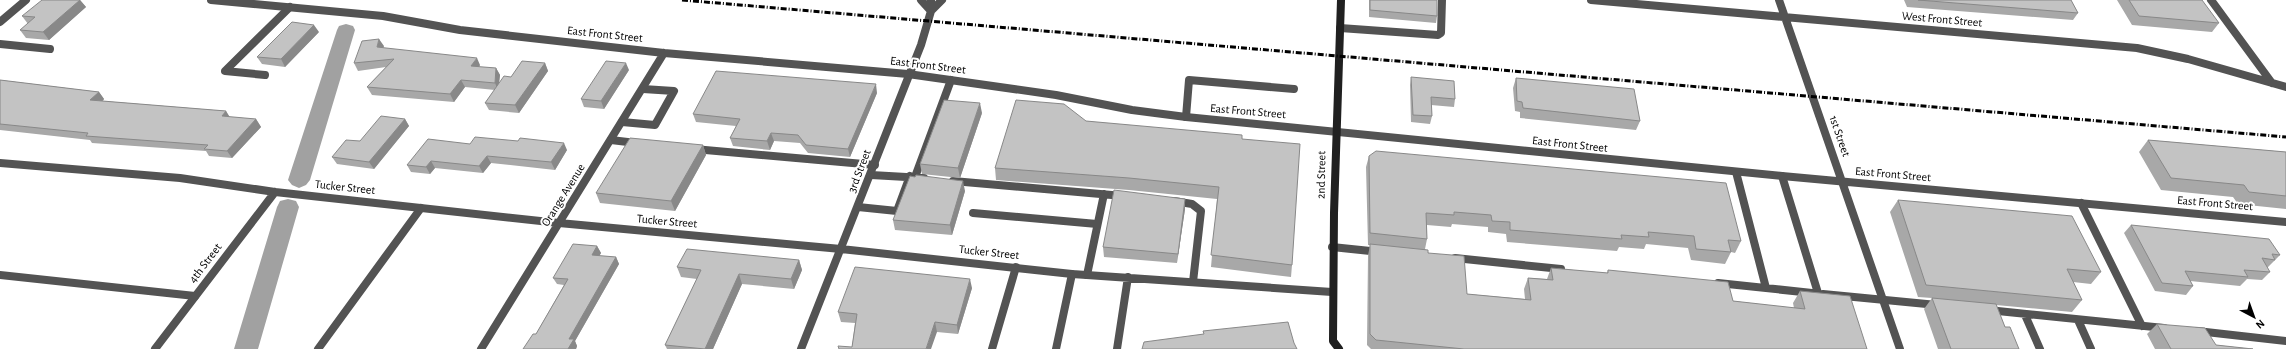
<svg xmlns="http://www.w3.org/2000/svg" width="2286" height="349" font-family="'Alegreya Sans',sans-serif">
	<rect width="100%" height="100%" fill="#fff"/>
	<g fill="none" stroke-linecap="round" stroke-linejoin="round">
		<path fill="#a1a1a1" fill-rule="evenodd" d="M346,24L353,26L355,30L310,180L306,185L299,188L292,185L288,180L337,30L339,26Z
			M288,199L296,201L299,207L258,349H234L277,207L280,201Z"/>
		<path stroke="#535353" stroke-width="8" d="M1340,28L1438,35L1441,33L1442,0
			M0,44L50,49
			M265,75L225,71L290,7
			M1186,117L1189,80L1294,89
			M622,122L655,125L674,91L643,89
			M611,140L636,143
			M694,149L875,165
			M1736,172L1766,288
			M871,175L924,178
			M1782,176L1818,293
			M915,177L951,80
			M953,181L1123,196
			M1174,201L1192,204L1201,211L1193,282
			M2081,203L2142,326
			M858,207L897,211L910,176
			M973,213L1097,224
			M1332,247L1380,252
			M1455,258L1561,269
			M0,275L195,296
			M1087,275L1104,194
			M1718,283L1812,293
			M1823,294L1937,305
			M1988,310L2164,328
			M2025,315L2040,349
			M2078,320L2091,349
			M2197,331L2286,341
			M318,349L421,208
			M992,349L1016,267
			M1056,349L1072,274"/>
		<path stroke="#535353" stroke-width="8" d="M211,0L383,16L460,30L664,53L908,74L1056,95L1132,110L1186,117L1782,176L2286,222
			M921,0L931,11
			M1591,0L2137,48L2188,59L2286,87
			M1779,0L1900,349
			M2211,0L2272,83
			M931,11L942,0
			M0,22L26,0
			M0,163L180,178L275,192L559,223L841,249L1072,274L1332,292
			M155,349L275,192
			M481,349L664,53
			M801,349L921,45L931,11V0
			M1117,349L1128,277"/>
		<path stroke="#202020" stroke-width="8" d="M1339,349L1333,341L1334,213L1341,0"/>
		<path stroke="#000" stroke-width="3" stroke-dasharray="6 2 1 2" stroke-linecap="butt" d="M682,0L2286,137"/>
	</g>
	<path fill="#a8a8a8" d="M80,0L86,7L49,40L26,38L20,30L28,24L22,16Z
		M1369,0H1432L1437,16L1436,23L1369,17Z
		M1904,0H2071L2078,13L2073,20L1907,7Z
		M2117,0H2198L2219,23L2212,32L2132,25Z
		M319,32L285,67L262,64L257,57Z
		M384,46L383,48L480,65L479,67L496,68L500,75L499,84L511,77L545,63L548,71L519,113L489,110L485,103L495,90L465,87L454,102L372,95L367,87L386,67L358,71L354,63Z
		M629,70L604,109L584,107L581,99Z
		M1411,77L1455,99L1454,107L1431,105L1432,116L1430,124L1411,122L1410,85Z
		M1516,78L1640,121L1636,130L1520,118V112L1515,111L1513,88Z
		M0,80L99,92L104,99L103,101L226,111L229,117L256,119L261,127L232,158L209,156L206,151L92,143L90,140L0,130Z
		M877,93L850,157L808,153L800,143L774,141L770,150L733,146L730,138L736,126L696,122L693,114Z
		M982,113L960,178L922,174L920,164Z
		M405,119L409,126L374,169L337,164L332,157L360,141Z
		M1086,121L1242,139L1292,265L1291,277L1211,267L1217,199L1129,190L996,180L995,168Z
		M2148,140L2286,152V209L2238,204L2233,197L2161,190L2139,152Z
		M470,144L567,150L555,170L491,163L483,173L435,168L430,174L411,172L407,165Z
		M703,145L706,155L675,211L600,203L596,193Z
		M1369,156L1741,241L1735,253L1731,252L1725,264L1691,260L1688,248L1646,244L1644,249L1619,247L1617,251L1507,242L1506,234L1488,232V227L1452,224L1451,227L1427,225V239L1425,249L1467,294L1525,299L1524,289L1528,278L1547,279L1551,268L1607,273L1608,270L1733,301L1794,308L1793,303L1800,291L1867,349H1371L1367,345L1368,256L1370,245H1368L1366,167Z
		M965,191L952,235L895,230L893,220Z
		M1185,199V209L1177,263L1104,257L1103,247Z
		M1898,200L2101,272L2091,284L2073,282L2082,300L2072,312L1996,305L2005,327L2019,349H1938L1924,309L1932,298L1918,297L1890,212Z
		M2131,225L2280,255L2267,268L2270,272L2262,280L2247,279L2240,286L2190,281L2193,286L2186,295L2155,291L2124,233Z
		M597,246L601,253L599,256L616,257L619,264L575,341L577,346L576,349H523L536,334L564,285L557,284L553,278Z
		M799,260L802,270L794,289L742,284L713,349H667L665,345L697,279L681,277L677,267Z
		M972,288L958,334L937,332L852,347L855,323L841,322L838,312Z
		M2157,324L2216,345L2253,349H2155L2147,334Z"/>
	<path fill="#888" d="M80,0L86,7L49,40L43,32Z
		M314,25L319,32L285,67L281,59Z
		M379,39L384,46L381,54L377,47Z
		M477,58L480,65L474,73L471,66Z
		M545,63L548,71L519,113L515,105Z
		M626,63L629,70L604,109L601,101Z
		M496,68L500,75L498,90L495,83Z
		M461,80L465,87L454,102L450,94Z
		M876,84L877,93L850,157L848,149Z
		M99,92L104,99L96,107L90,100Z
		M980,103L982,113L960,178L958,168Z
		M226,111L231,119L222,116Z
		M256,119L261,127L232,158L227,151Z
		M405,119L409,126L374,169L369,162Z
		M771,133L774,141L770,150L767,141Z
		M564,143L567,150L555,170L551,162Z
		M703,145L706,155L675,211L671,201Z
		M487,156L491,163L483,173L479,166Z
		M431,161L435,168L430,174L426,167Z
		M963,181L965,191L952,235L950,225Z
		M1185,199V209L1177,263L1178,254Z
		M597,246L601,253L596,262L592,255Z
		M616,257L619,264L575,341L577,346L576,349H568L569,339Z
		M799,260L802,270L794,289L791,279Z
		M739,274L742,284L713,349H705Z
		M970,279L972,288L958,334L957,325Z
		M935,322L937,332L931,349H926Z"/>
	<path fill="#c3c3c3" stroke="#888" d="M42,0H80L43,32L20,30L35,17L22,16Z
		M1370,0H1437V16L1370,10Z
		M1918,0H2071L2078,13L2029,9Z
		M2129,0H2202L2219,23L2139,16Z
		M292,22L314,25L281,59L257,57Z
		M379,39L377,47L477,58L471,66L496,68L495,83L461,80L450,94L367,87L394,59L354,63L362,41Z
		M522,61L545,63L515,105L485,103L504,76L511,77Z
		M606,61L626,63L601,101L581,99Z
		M716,71L876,84L848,149L806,145L798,135L771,133L767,141L730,138L740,119L693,114Z
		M1411,77L1454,81L1455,99L1431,97L1432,116L1413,115Z
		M1516,78L1634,89L1640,121L1523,108L1522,102L1517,101Z
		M0,80L99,92L90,100L226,111L222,116L256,119L227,151L204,149L208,145L86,136L88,133L0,124Z
		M944,100L980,103L958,168L920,164Z
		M1016,100L1064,104L1086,121L1242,135V139L1300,144L1292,265L1211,255L1219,187L1129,178L995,168Z
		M381,116L405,119L369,162L332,157L346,140L360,141Z
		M475,137L518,141L520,138L564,143L551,162L487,156L479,166L431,161L426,167L407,165L428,139L470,144Z
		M630,138L703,145L671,201L596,193Z
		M2148,140L2286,152V196L2249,192L2244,185L2171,178Z
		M1376,151L1726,183L1741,241L1728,240L1731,252L1696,249L1694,236L1648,232L1649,237L1621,235L1622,239L1510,230V222L1492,221L1491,215L1454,212V215L1426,213L1427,239L1370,233L1369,156Z
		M916,175L963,181L950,225L893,220L910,176L915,177Z
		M1114,190L1185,199L1178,254L1103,247Z
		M1898,200L2072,216L2101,272L2067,269L2082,300L1926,285Z
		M2131,225L2269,239L2280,255L2272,254L2275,260L2262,258L2270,272L2244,270L2248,277L2185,271L2193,286L2162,283Z
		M573,244L597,246L592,255L616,257L569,339H574L568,349H523L533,334H536L568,279L553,278Z
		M1370,244L1428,250V253L1464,256L1467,294L1531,300L1528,278L1553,280L1551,268L1608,273V270L1728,282L1733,301L1805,309L1800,291L1850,296L1867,349H1464L1376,340L1370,334Z
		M687,249L799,260L791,279L739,274L705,349L665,345L701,270L677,267Z
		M855,267L970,279L957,325L935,322L926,349H839L838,346L852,347L857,314L838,312Z
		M1932,298L1996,304L2005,327H2010L2019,349H1951Z
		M1288,322L1294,343L1297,349H1142L1144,342L1204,334L1203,331Z
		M2157,324L2205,328L2216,345L2253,349H2171Z"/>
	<g text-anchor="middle" stroke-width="4" stroke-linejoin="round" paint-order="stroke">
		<g font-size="12" fill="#000" stroke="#fff">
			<text transform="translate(1942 19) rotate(5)" y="4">West Front Street</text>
			<text transform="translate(605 34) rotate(6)" y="4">East Front Street</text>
			<text transform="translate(928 65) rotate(7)" y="4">East Front Street</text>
			<text transform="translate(1248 111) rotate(5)" y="4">East Front Street</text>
			<text transform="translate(1840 136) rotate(71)" y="4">1st Street</text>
			<text transform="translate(1570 144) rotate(6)" y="4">East Front Street</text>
			<text transform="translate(859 171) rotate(-69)" y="4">3rd Street</text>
			<text transform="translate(1893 174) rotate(5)" y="4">East Front Street</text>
			<text transform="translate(1321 175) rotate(-89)" y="4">2nd Street</text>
			<text transform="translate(345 187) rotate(6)" y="4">Tucker Street</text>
			<text transform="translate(563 195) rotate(-58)" y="4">Orange Avenue</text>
			<text transform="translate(2215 203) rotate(5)" y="4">East Front Street</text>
			<text transform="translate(667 221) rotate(5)" y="4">Tucker Street</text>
			<text transform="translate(989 252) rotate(6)" y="4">Tucker Street</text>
			<text transform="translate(205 263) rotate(-53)" y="4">4th Street</text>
		</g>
	</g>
	<g transform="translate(2254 317) rotate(139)" stroke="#ffffff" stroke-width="3" paint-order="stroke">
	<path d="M0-3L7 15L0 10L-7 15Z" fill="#000000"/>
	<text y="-6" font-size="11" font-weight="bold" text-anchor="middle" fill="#000000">N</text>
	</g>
</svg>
